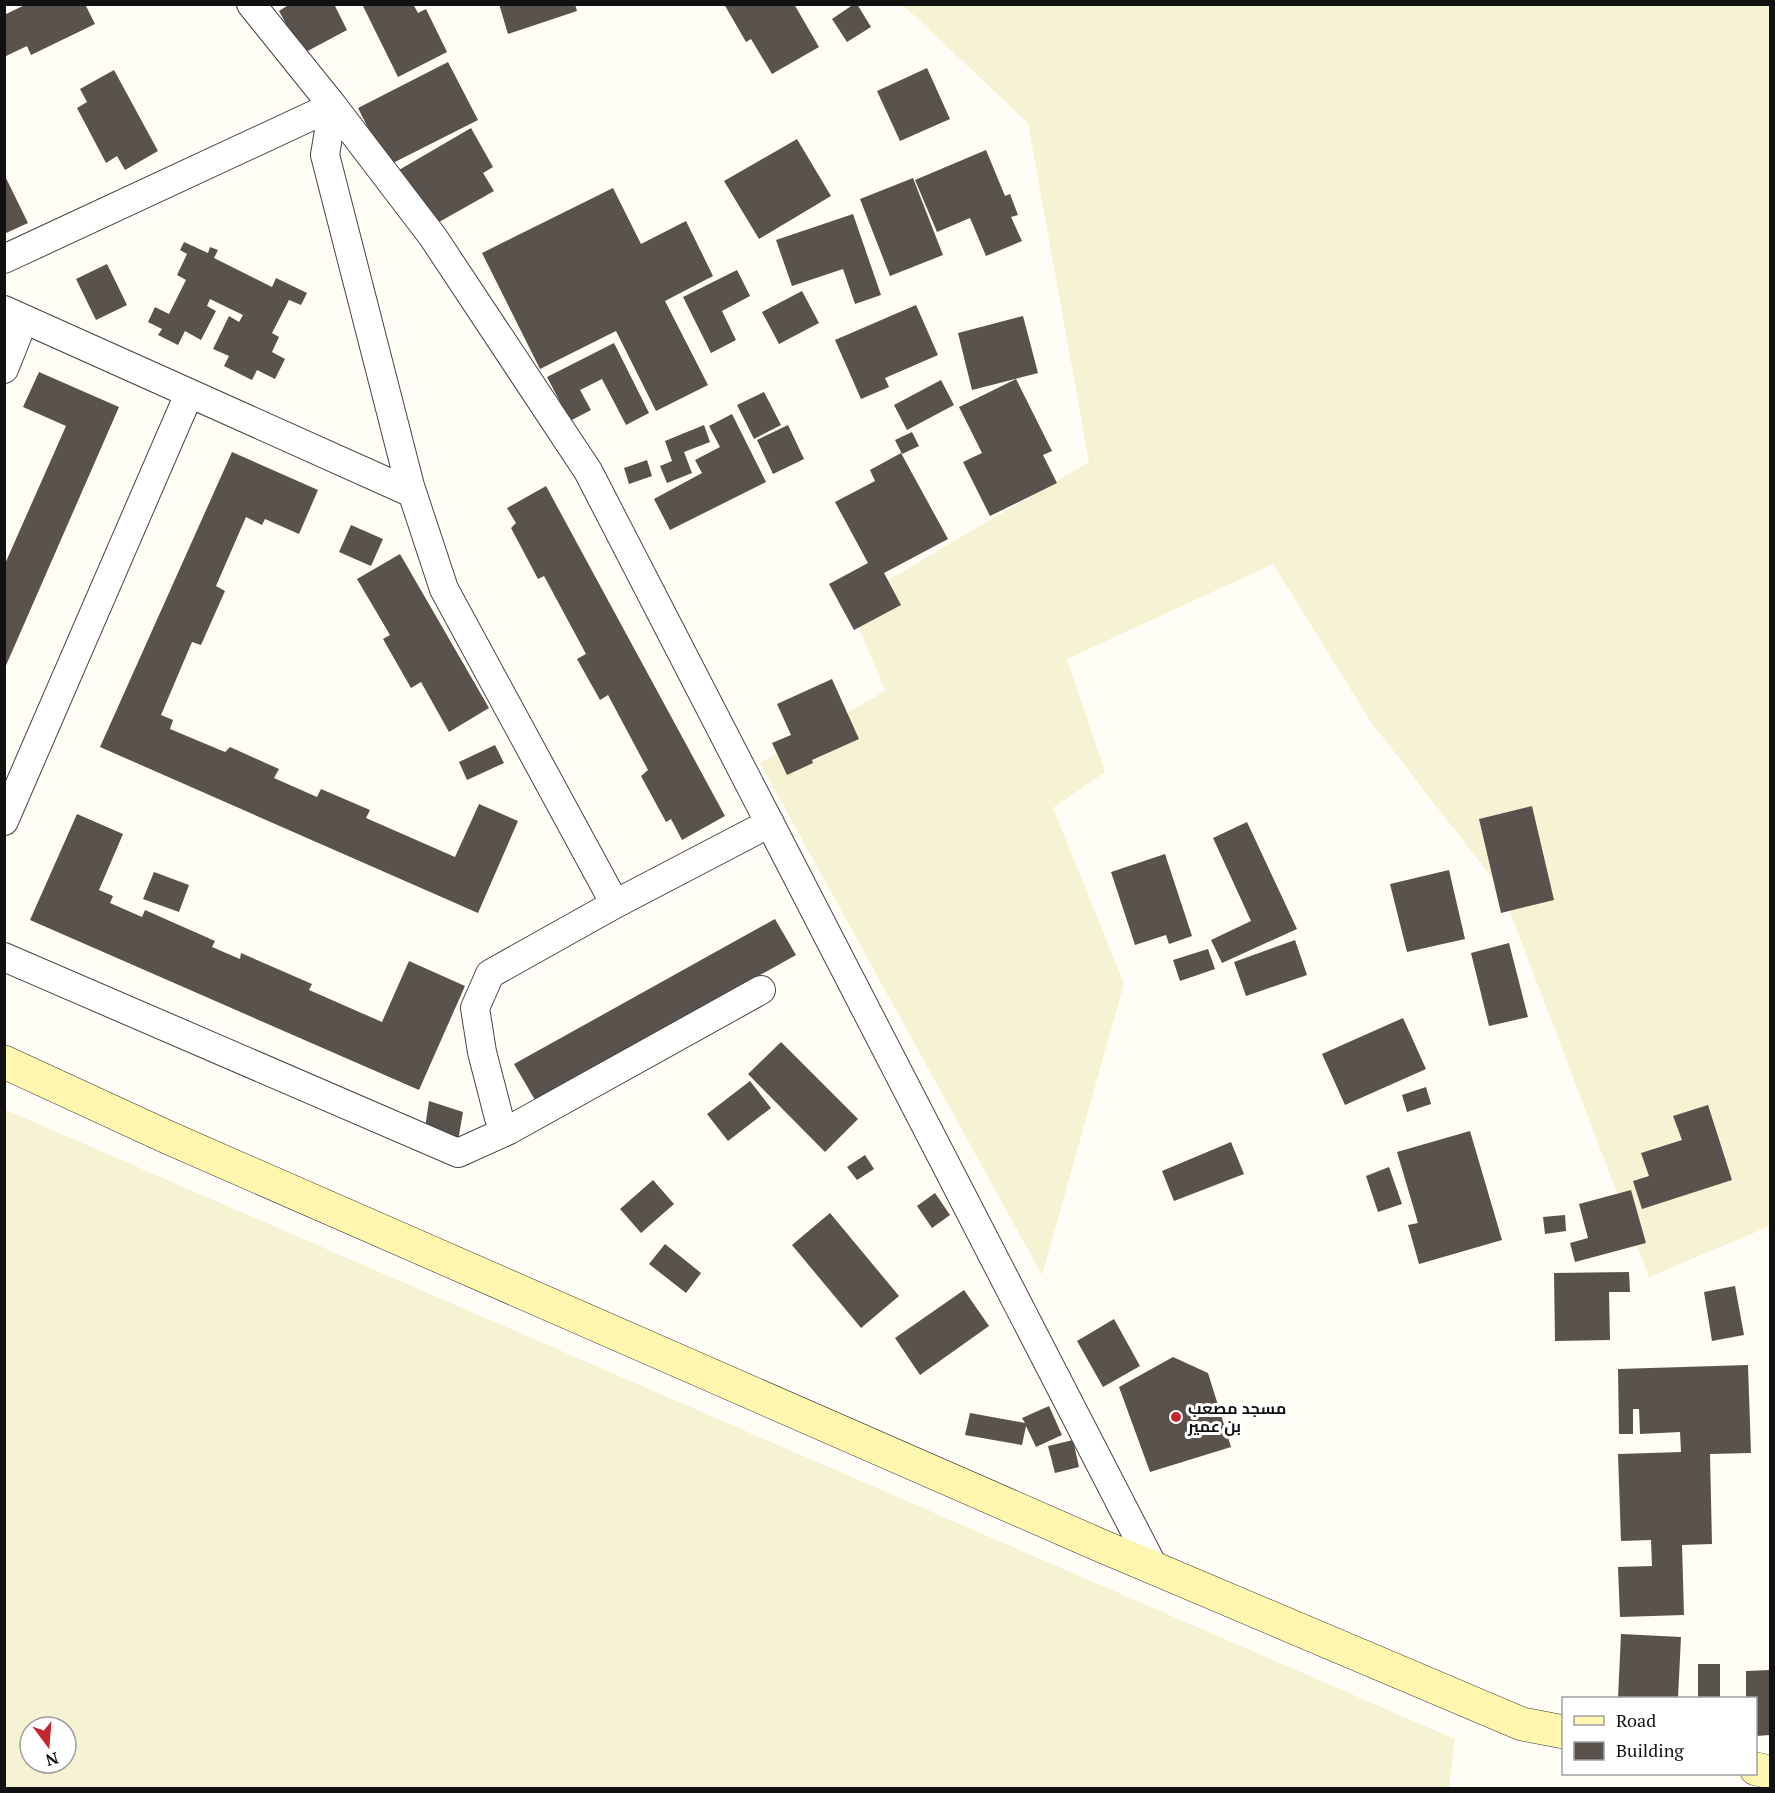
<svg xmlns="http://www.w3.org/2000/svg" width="1775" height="1793" font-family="'PT Serif',Cairo,serif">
	<rect width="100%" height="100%" fill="#fffdf5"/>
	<path fill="#f6f3d4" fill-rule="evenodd" d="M903,5H1770V1226L1649,1277L1502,891L1371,722L1273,564L1067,659L1105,772L1053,808L1124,984L1042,1275L760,763L885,691L849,603L1089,462L1028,123Z
		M4,1109L1455,1739L1449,1788H5ZM30,1727H66V1763H30Z"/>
	<path fill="#5a524d" d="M27,4H85L95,24L31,55L27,46L4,57V15Z
		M290,4H334L347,30L302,54L279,11Z
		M362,4H413L418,13L426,9L447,52L398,77Z
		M499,4H575L577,11L508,34Z
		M724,4H794L819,47L772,74L751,39L746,42Z
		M854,4H857L871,27L847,42L832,19Z
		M448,62L478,120L387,166L358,108Z
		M927,68L950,119L900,141L877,91Z
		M114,70L158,151L125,170L117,156L106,163L77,108L87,102L80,89Z
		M471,128L493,167L483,173L494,191L432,226L399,170Z
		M797,139L831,196L759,239L724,181Z
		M986,150L1005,196L1010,194L1018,215L1011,217L1022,241L986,256L970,218L937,232L915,180Z
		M4,174L28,223L4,234Z
		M913,178L943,255L890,276L860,199Z
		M613,188L641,244L686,221L713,276L665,301L708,385L656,411L616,331L540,369L482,253Z
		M853,214L881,295L855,304L843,269L792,286L776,240Z
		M184,242L208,253L210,247L218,250L214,258L272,287L276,278L307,293L301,305L289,300L272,333L279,337L272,352L285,359L275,379L257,370L252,380L224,366L229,356L213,349L229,316L239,322L243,315L210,299L207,306L216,311L201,340L185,331L178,345L158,335L162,329L148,322L155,307L169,314L186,280L177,275L187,254L180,250Z
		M107,264L127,305L96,320L76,279Z
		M737,270L750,296L722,311L736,340L711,353L683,297Z
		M802,291L819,323L779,344L762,312Z
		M916,305L938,355L885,378L889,387L861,399L835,340Z
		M1023,316L1038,373L972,390L958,333Z
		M614,343L649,413L626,425L602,379L580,390L591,410L570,421L547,377Z
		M39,372L119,407L4,670V566L66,426L23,407Z
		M1016,379L1052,451L1043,455L1057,483L990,516L963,462L982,453L959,407Z
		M941,380L954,405L907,430L894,405Z
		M764,392L781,425L754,439L737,405Z
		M732,414L766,482L670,530L654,499L702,473L695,460L720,447L709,426Z
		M704,425L710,442L684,452L692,473L667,483L660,466L672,461L665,441Z
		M788,425L804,459L773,474L757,440Z
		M912,432L919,446L902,454L895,440Z
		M232,452L318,490L299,534L265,519L262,525L246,517L216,586L225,591L201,645L192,642L161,715L173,720L170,729L225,752L230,747L279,769L274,778L317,797L321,789L370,810L366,818L455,857L479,804L518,821L478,913L100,747Z
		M901,453L948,539L884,573L901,605L854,630L829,584L868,563L835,502L875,481L870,470Z
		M647,460L652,476L629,484L624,468Z
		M546,486L725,816L682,840L671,819L666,822L641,776L648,770L608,695L600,700L577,659L586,654L544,576L538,579L511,528L516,523L507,508Z
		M351,525L383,539L371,566L339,552Z
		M400,554L489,708L449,732L421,682L411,688L383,639L390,635L357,579Z
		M832,679L859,739L812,760L813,763L787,775L772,743L791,735L777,704Z
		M495,745L504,763L467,780L459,762Z
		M1532,806L1554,900L1501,913L1479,819Z
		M77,814L123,834L99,890L113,896L110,903L142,917L145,910L215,941L212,947L240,959L241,953L312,984L309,990L382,1022L409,961L465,986L419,1090L30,920Z
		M1247,822L1297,929L1222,963L1211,940L1251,921L1213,838Z
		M1165,854L1192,936L1169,944L1166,935L1135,945L1111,872Z
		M1449,870L1465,939L1407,952L1390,884Z
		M154,872L189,885L179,912L143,899Z
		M775,919L796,955L535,1100L514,1064Z
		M1295,940L1307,975L1246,996L1234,962Z
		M1509,943L1528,1017L1489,1026L1471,953Z
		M1208,949L1215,969L1180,981L1173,960Z
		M1403,1018L1426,1069L1345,1105L1322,1054Z
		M781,1042L858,1119L825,1152L748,1074Z
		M750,1081L771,1108L728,1141L707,1114Z
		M1426,1087L1431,1104L1407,1112L1402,1095Z
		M429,1101L463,1112L458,1141L424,1135Z
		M1708,1105L1732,1180L1642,1209L1633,1181L1649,1176L1641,1153L1682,1140L1673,1116Z
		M1470,1131L1502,1240L1419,1264L1408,1225L1418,1223L1397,1152Z
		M1231,1142L1244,1174L1174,1201L1162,1171Z
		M865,1155L874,1169L857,1180L847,1167Z
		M1389,1167L1402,1204L1378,1212L1366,1176Z
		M653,1180L674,1204L641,1233L620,1209Z
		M1631,1190L1646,1243L1575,1262L1570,1243L1588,1238L1579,1204Z
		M935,1193L950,1215L932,1228L917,1206Z
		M830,1213L899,1296L861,1328L792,1245Z
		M1565,1215L1566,1231L1545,1234L1543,1217Z
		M665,1244L701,1273L686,1293L649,1264Z
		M1629,1272L1630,1292H1609L1610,1340L1555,1341L1554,1273Z
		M1735,1286L1744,1335L1712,1341L1704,1292Z
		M964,1290L989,1326L920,1375L895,1338Z
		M1114,1319L1140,1366L1103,1387L1077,1341Z
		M1173,1357L1208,1373L1231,1447L1150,1472L1119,1387Z
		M1748,1365L1751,1453L1710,1454L1712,1544L1682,1545L1684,1615L1620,1617L1618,1567L1652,1566L1651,1540L1621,1541L1618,1454L1681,1452L1680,1432L1640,1434L1639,1409H1633V1434H1619L1618,1369Z
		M1049,1406L1062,1435L1036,1447L1026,1426L1022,1445L965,1435L970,1413L1025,1423L1022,1418Z
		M1073,1440L1079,1467L1055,1473L1048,1446Z
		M1621,1634L1681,1637L1678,1698H1618Z
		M1698,1664H1720V1698H1698Z
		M1770,1670V1735L1756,1736V1698H1746V1671Z"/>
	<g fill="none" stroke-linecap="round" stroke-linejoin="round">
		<defs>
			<path id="minor" d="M251,4L333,106L433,237L588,471L1154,1568
				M333,106L325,155L410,486L444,589L615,904
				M4,259L333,106
				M4,310L412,493
				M4,369L24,319
				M4,821L189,394
				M4,957L458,1153L509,1130L761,990
				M509,1130L499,1118L482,1052L475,1008L490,974L615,904L770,823"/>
			<path id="secondary" d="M4,1062L167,1137L1097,1544L1522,1724L1564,1732
				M1756,1769L1770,1772"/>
		</defs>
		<use href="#minor" stroke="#444" stroke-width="30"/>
		<use href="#secondary" stroke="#333" stroke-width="34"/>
		<use href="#minor" stroke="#fff" stroke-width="28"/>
		<use href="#secondary" stroke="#fff6b0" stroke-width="33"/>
	</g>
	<circle fill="#c4262e" stroke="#fff" stroke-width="2" cx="1176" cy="1417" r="6"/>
	<g text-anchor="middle" stroke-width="6" stroke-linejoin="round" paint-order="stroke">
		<g font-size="16" font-weight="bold" fill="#111" stroke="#fff" text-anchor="start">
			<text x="1188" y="1414">مسجد مصعب<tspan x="1188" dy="18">بن عمير</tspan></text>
		</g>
	</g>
	<rect width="1775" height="1793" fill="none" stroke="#111111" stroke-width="12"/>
	<rect x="1562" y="1697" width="195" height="78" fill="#ffffff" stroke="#a0a0a0" stroke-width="1.5"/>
	<rect x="1574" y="1716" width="30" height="9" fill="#fff6b0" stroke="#a0a0a0" stroke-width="1.5"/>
	<text x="1616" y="1727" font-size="18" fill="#111111">Road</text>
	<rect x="1574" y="1742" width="30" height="18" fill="#5a524d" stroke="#a0a0a0" stroke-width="1.5"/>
	<text x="1616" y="1757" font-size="18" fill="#111111">Building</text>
	<g transform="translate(48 1745) rotate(164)"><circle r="28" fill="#ffffff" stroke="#a0a0a0" stroke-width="1.5"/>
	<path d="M0-4.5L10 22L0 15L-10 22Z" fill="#c4262e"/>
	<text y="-9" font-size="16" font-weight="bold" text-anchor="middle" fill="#111111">N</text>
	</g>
</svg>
